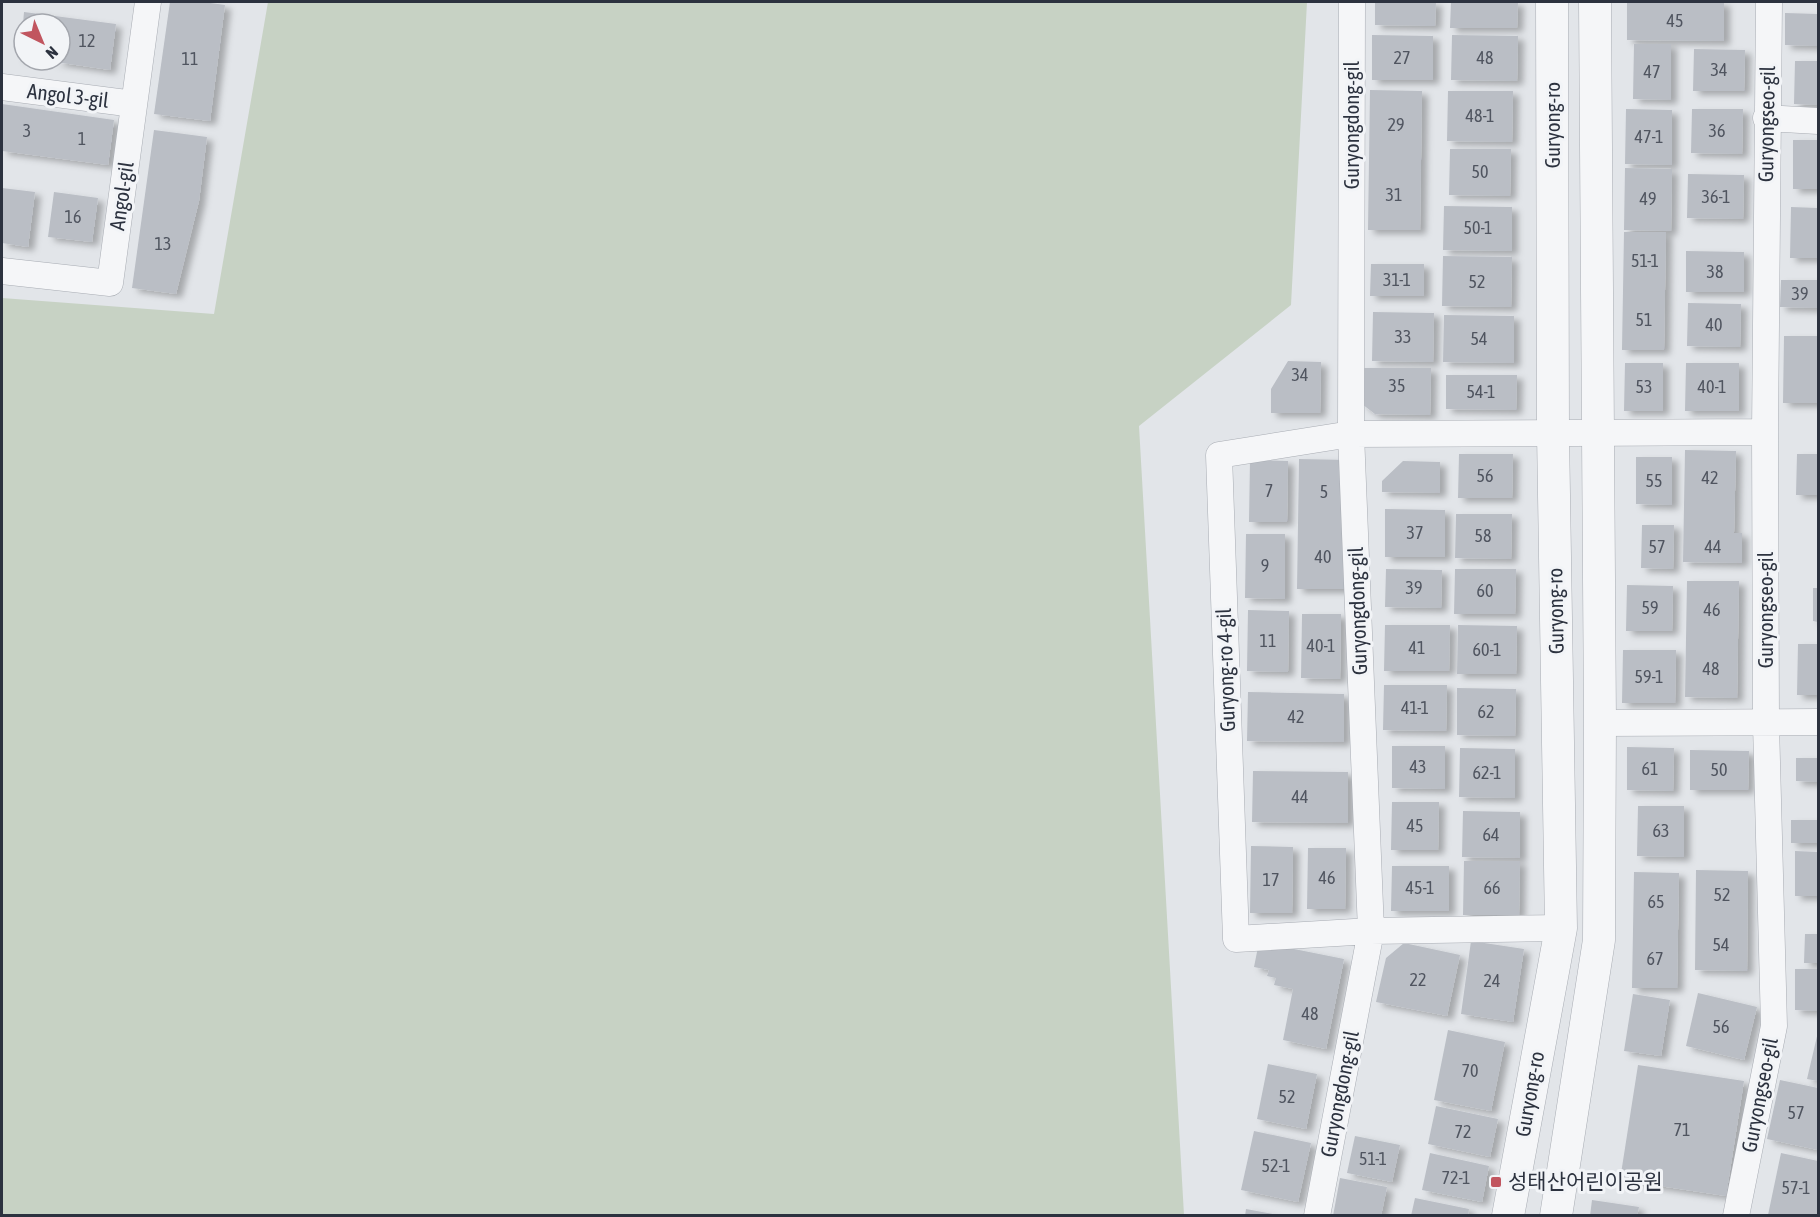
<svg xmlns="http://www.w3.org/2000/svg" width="1820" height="1217" font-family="'Asap Condensed','Noto Sans KR',sans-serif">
	<defs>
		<filter id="shadow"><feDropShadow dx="6" dy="4" stdDeviation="3" flood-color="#0004"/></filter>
	</defs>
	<rect width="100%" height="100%" fill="#e2e5e9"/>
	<path fill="#c7d2c4" d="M268,2H1307L1291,305L1139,426L1184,1215H2V298L214,314Z"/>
	<path fill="#babec5" filter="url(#shadow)" d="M170,2H203L225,5L210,121L154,114Z
		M1375,2H1436L1435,26L1375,25Z
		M1451,2H1518L1517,28H1450Z
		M1627,2H1724V41L1627,40Z
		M24,12L116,24L110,70L49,61L60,60V24H23Z
		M1785,13L1818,14V46L1785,45Z
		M23,25H24V58L18,57Z
		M1372,35L1433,36V80H1372Z
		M1452,35L1518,36L1517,81L1451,80Z
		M1634,44H1671V100L1633,99Z
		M1694,49L1745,50L1744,91H1693Z
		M1795,61H1818V105L1794,104Z
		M1370,90L1422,91L1420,230H1368Z
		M1448,91H1513L1512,142L1447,141Z
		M2,104L114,120L108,165L2,151Z
		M1626,109L1672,110V165L1625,164Z
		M1692,109H1743L1742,154L1691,153Z
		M154,130L207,137L199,201L176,294L132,288Z
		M1793,140H1818V189H1793Z
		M1450,149H1511L1510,196L1449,195Z
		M1625,168L1672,169L1671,231L1624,230Z
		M1688,174L1744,175L1743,219L1687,218Z
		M2,188L35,192L28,247L2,243Z
		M54,192L98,198L92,242L48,237Z
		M1444,206L1512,207V251L1443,250Z
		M1791,207L1818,208V258H1790Z
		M1624,232H1666L1664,350H1622Z
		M1686,251L1744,252V292H1686Z
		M1443,256L1512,257L1511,307L1442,306Z
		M1371,264H1424V296H1370Z
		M1781,280H1818V308L1780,307Z
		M1688,303L1741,304L1740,347L1687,346Z
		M1373,312L1434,313L1433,362L1372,361Z
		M1444,315L1514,316V363L1443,362Z
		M1784,336H1818V403H1783Z
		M1288,361L1321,362L1320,413H1271V389Z
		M1625,363H1663V411H1624Z
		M1686,363H1739V411H1685Z
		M1363,368H1431L1430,415L1375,414L1362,404Z
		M1446,375H1517L1516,410L1446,409Z
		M1685,450L1736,451L1734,533H1742V563L1683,562Z
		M1459,454H1513L1512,498H1458Z
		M1797,454H1818V495H1796Z
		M1636,457H1672V505L1636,504Z
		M1299,459L1349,460L1347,589H1297Z
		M1250,460L1288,461L1287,522H1249Z
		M1403,461L1440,462V493L1382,492V481Z
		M1385,509L1445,510V557H1385Z
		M1456,514H1512L1511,559L1455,558Z
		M1642,525H1674L1673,569L1641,568Z
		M1246,534H1285V599L1245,598Z
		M1386,569L1442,570L1441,608L1385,607Z
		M1455,569H1516L1515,614H1454Z
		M1687,581H1739L1737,698L1685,697Z
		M1627,585L1673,586L1672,631H1626Z
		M1813,588H1818V622L1813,621Z
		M1248,610L1289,611L1288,672L1247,671Z
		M1302,614H1341L1340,679L1301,678Z
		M1385,625H1450L1449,671H1384Z
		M1458,625L1517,626L1516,674H1457Z
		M1798,644H1818V695H1797Z
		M1623,650H1676L1675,703H1622Z
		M1384,685H1447L1446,731L1383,730Z
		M1457,688L1516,689L1515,736L1457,735Z
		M1248,692L1344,694V742L1247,741Z
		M1392,746H1445V789L1392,788Z
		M1627,747L1674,748L1673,791L1627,790Z
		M1460,748L1515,749V798L1459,797Z
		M1690,750L1749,751L1748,790H1690Z
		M1796,758H1818V782L1796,781Z
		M1253,771L1348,772V823L1252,822Z
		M1392,802H1439L1438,850H1391Z
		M1638,806H1684V857L1637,856Z
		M1463,811L1520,812V858L1462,857Z
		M1791,820H1818V843H1791Z
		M1251,846L1293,847L1292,913H1250Z
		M1308,848H1346L1345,909H1307Z
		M1795,851L1818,852V896H1795Z
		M1464,861H1520L1519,915H1463Z
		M1392,866H1449V911H1391Z
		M1696,870L1748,871L1747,971L1695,970Z
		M1634,872L1679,873L1677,988H1632Z
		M1805,934H1818V963H1804Z
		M1471,941L1524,949L1513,1022L1461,1014Z
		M1259,942L1344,959L1326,1049L1283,1040L1293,989L1274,985L1276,978L1267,976L1269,970L1254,967Z
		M1404,943L1460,955L1447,1016L1376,1002L1386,958Z
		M1795,969H1818V1011L1795,1010Z
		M1698,993L1757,1007L1744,1060L1686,1046Z
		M1633,994L1670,1000L1661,1056L1624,1051Z
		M1448,1030L1505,1042L1491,1111L1434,1100Z
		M1818,1032V1081L1807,1079Z
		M1268,1064L1317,1074L1306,1129L1257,1119Z
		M1638,1065L1744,1081L1726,1196L1620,1180Z
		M1780,1080L1818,1088V1150L1767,1139Z
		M1436,1106L1498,1119L1490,1157L1428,1144Z
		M1254,1131L1311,1143L1298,1202L1241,1190Z
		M1355,1136L1400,1145L1392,1182L1347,1173Z
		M1430,1153L1489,1166L1482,1202L1422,1190Z
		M1781,1153L1818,1161V1216L1768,1215Z
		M1340,1178L1387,1187L1381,1216H1333Z
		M1415,1198L1469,1209L1468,1216H1411Z
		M1592,1200L1639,1207L1637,1216H1590Z
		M1246,1209L1273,1214V1216H1245Z"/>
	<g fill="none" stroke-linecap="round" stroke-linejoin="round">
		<defs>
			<path id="minor" d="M2,87L134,104
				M1766,118L1818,121
				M2,271L110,283L148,2
				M1600,723L1818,722
				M1561,928L1371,931L1236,939L1219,455L1351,434L1765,432
				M1317,1216L1371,931L1351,434L1352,2
				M1736,1216L1774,1026L1766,724L1765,432L1769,2"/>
			<path id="tertiary" d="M1508,1216L1561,928L1553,433L1552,2
				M1556,1216L1599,940L1600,723L1595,2"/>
		</defs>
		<use href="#minor" stroke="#a8acb3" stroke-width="27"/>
		<use href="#tertiary" stroke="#a8acb3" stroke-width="33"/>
		<use href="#minor" stroke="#f5f6f8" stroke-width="26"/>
		<use href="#tertiary" stroke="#f5f6f8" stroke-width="32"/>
	</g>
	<rect fill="#c1555f" stroke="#f2f4f7" stroke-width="2" x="1490" y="1176" width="12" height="12" rx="3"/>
	<g text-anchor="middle" stroke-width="6" stroke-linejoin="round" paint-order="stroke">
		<g font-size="18" fill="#505560">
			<text x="1675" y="27">45</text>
			<text x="87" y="47">12</text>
			<text x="1402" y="64">27</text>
			<text x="1485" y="64">48</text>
			<text x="190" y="65">11</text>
			<text x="1719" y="76">34</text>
			<text x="1652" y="78">47</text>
			<text x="1480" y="122">48-1</text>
			<text x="1396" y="131">29</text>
			<text x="27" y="137">3</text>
			<text x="1717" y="137">36</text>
			<text x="1649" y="143">47-1</text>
			<text x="82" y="145">1</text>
			<text x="1480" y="178">50</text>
			<text x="1394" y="201">31</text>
			<text x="1716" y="203">36-1</text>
			<text x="1648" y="205">49</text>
			<text x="73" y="223">16</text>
			<text x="1478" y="234">50-1</text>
			<text x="163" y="250">13</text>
			<text x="1645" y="267">51-1</text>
			<text x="1715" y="278">38</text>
			<text x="1397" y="286">31-1</text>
			<text x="1477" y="288">52</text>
			<text x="1800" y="300">39</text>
			<text x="1644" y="326">51</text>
			<text x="1714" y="331">40</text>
			<text x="1403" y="343">33</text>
			<text x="1479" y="345">54</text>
			<text x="1300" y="381">34</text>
			<text x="1397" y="392">35</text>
			<text x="1644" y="393">53</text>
			<text x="1712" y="393">40-1</text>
			<text x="1481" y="398">54-1</text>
			<text x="1485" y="482">56</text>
			<text x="1710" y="484">42</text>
			<text x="1654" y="487">55</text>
			<text x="1269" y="497">7</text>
			<text x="1324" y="498">5</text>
			<text x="1415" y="539">37</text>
			<text x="1483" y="542">58</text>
			<text x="1657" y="553">57</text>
			<text x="1713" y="553">44</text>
			<text x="1323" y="563">40</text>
			<text x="1265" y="572">9</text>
			<text x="1414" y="594">39</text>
			<text x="1485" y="597">60</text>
			<text x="1650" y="614">59</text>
			<text x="1712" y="616">46</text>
			<text x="1268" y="647">11</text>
			<text x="1321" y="652">40-1</text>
			<text x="1417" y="654">41</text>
			<text x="1487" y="656">60-1</text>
			<text x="1711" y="675">48</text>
			<text x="1649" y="683">59-1</text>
			<text x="1415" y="714">41-1</text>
			<text x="1486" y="718">62</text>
			<text x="1296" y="723">42</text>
			<text x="1418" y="773">43</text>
			<text x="1650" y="775">61</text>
			<text x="1719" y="776">50</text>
			<text x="1487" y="779">62-1</text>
			<text x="1300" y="803">44</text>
			<text x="1415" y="832">45</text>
			<text x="1661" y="837">63</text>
			<text x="1491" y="841">64</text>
			<text x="1327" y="884">46</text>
			<text x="1271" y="886">17</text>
			<text x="1420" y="894">45-1</text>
			<text x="1492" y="894">66</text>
			<text x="1722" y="901">52</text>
			<text x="1656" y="908">65</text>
			<text x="1721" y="951">54</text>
			<text x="1655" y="965">67</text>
			<text x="1418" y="986">22</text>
			<text x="1492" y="987">24</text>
			<text x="1310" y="1020">48</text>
			<text x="1721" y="1033">56</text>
			<text x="1470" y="1077">70</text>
			<text x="1287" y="1103">52</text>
			<text x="1796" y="1119">57</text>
			<text x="1682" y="1136">71</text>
			<text x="1463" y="1138">72</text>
			<text x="1373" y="1165">51-1</text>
			<text x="1276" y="1172">52-1</text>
			<text x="1456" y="1184">72-1</text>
			<text x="1796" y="1194">57-1</text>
		</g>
		<g font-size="21" fill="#2c323f" stroke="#f2f4f7">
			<text transform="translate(68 96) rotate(7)" y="7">Angol 3-gil</text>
			<text transform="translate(1767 124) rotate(-89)" y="7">Guryongseo-gil</text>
			<text transform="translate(1352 125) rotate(-90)" y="7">Guryongdong-gil</text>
			<text transform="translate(1553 125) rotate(-90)" y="7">Guryong-ro</text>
			<text transform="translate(122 196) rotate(-82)" y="7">Angol-gil</text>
			<text transform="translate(1766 610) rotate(-90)" y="7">Guryongseo-gil</text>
			<text transform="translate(1358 611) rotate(-92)" y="7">Guryongdong-gil</text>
			<text transform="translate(1556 611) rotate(-91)" y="7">Guryong-ro</text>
			<text transform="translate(1226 670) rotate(-92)" y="7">Guryong-ro 4-gil</text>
			<text transform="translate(1340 1094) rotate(-79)" y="7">Guryongdong-gil</text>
			<text transform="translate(1530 1094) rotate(-80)" y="7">Guryong-ro</text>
			<text transform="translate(1760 1095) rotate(-79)" y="7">Guryongseo-gil</text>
		</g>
		<g font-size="21" fill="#2c323f" stroke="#f2f4f7" text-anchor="start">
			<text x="1508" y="1189">성태산어린이공원</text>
		</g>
	</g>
	<rect width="1820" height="1217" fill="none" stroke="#2c323f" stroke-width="6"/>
	<g transform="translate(42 42) rotate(137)"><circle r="28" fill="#f2f4f7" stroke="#a3a6ad" stroke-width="1.5"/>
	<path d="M0-4.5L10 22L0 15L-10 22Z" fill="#c1555f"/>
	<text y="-9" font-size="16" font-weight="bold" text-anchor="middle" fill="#2c323f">N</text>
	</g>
</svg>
